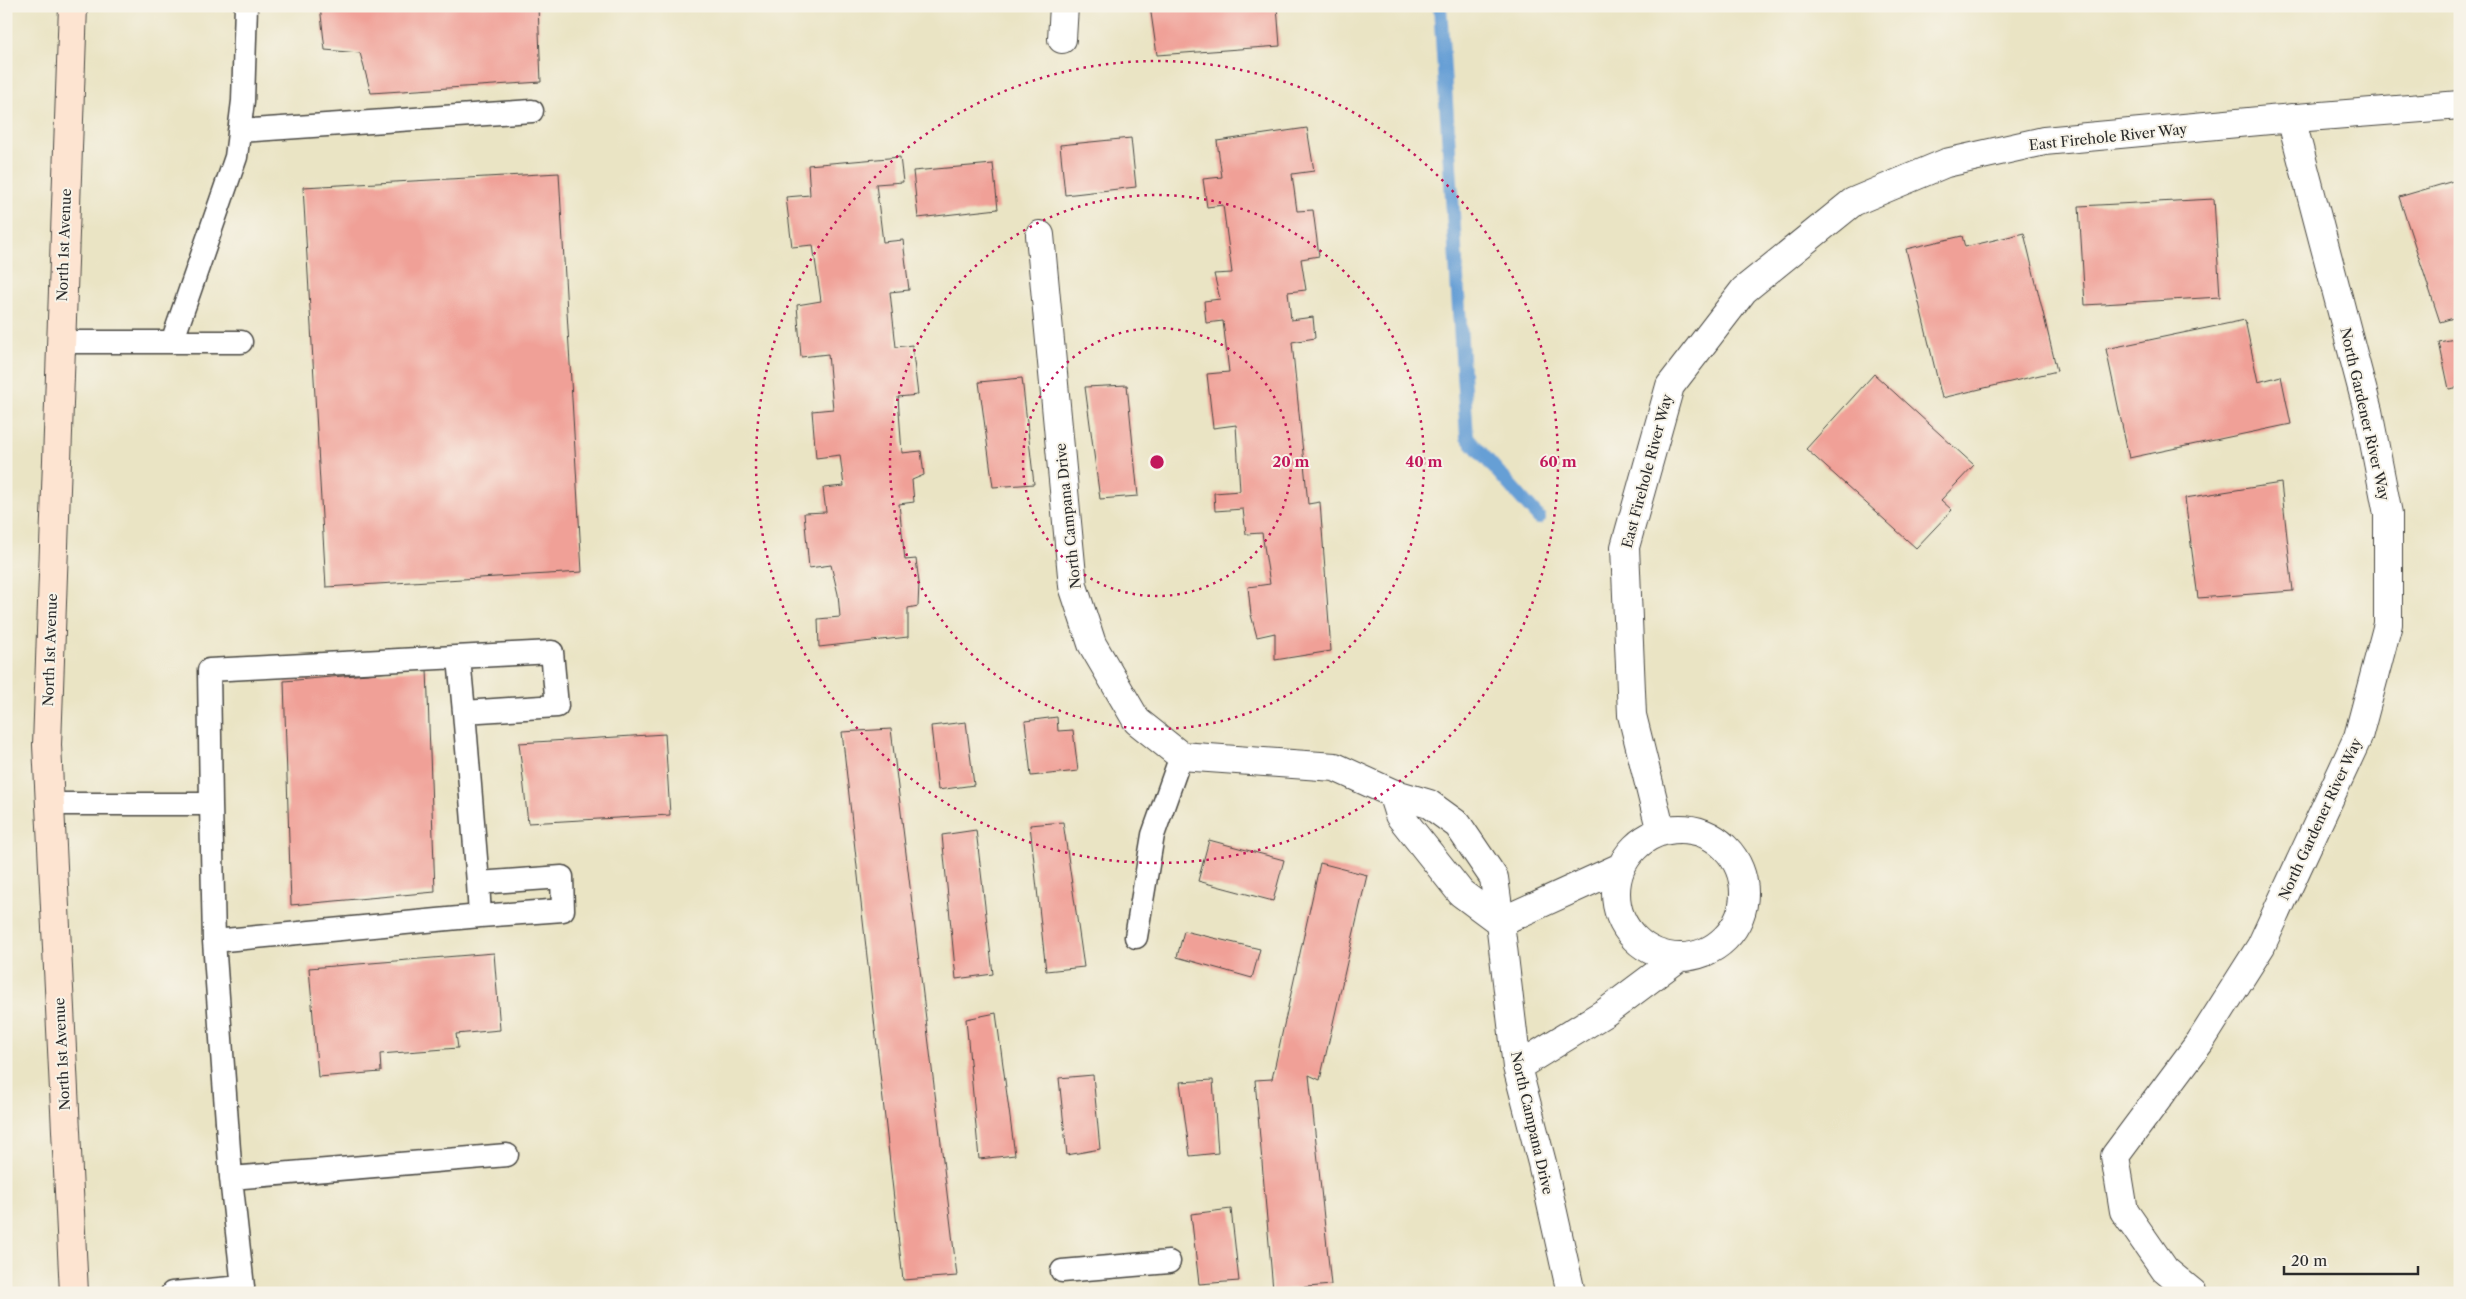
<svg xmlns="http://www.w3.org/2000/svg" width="2466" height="1299" font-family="'Libre Caslon Text',serif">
	<rect width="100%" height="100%" fill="#f7f3e8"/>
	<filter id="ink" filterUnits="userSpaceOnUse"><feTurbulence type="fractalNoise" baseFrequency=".02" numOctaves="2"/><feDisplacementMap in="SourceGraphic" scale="10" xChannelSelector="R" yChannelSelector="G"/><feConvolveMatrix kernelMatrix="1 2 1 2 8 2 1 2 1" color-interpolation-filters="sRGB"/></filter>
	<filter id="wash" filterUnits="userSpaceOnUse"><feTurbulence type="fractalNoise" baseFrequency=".0096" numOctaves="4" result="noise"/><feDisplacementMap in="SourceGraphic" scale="20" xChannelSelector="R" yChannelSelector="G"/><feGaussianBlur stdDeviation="1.12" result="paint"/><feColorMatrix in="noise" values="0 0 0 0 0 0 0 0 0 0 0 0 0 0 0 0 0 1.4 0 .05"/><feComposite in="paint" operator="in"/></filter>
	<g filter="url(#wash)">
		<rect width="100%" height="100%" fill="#eae4c4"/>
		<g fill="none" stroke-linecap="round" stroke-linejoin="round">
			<path stroke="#669fd5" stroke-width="14" d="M1440,6L1467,437L1539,518"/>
		</g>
		<g id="blocks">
			<path fill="#f0a097" d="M320,6H538L541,82L371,93L360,53L325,50Z
				M1150,6H1277L1280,46L1157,55Z
				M1307,128L1314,171L1292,174L1297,211L1313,210L1319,256L1301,259L1306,290L1288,292L1291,320L1313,317L1315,338L1292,342L1308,504L1320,502L1331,651L1275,660V633L1257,637L1251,615L1248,587L1270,584L1262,533L1246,534L1243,509L1215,511L1214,493L1240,491L1236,425L1213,428L1207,374L1229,372L1223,321L1206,323L1204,301L1220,299L1214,274L1232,273L1223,205L1207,207L1203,179L1222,177L1217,141Z
				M1131,138L1136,187L1065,195L1060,145Z
				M900,157L903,182L876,184L883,242L903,240L909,290L890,292L896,347L912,345L918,395L898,397L902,453L921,451L924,475L912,480L914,502L899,504L905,560L916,559L919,583L918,606L908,608V637L819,647L818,619L840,617L838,594L831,565L809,568L804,513L826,512L823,488L844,486L840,455L816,458L812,411L833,409L828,354L801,357L797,305L821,301L813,245L792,247L786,197L810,195L808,165Z
				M993,164L998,209L918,218L913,171Z
				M559,173L582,572L326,587L303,187Z
				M2460,179V316L2440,322L2399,197Z
				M2214,199L2220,297L2085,305L2079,206Z
				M2024,233L2057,371L1942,398L1906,249L1962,236L1965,247Z
				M2245,320L2258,382L2281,376L2291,424L2129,458L2106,349Z
				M2460,338V387L2449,389L2439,342Z
				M1874,374L1974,465L1941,500L1952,510L1916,548L1806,449Z
				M1022,378L1034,484L993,487L979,382Z
				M1127,385L1138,496L1100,499L1085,387Z
				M2281,483L2293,591L2198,598L2185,498Z
				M427,669L435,892L291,905L284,681Z
				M1057,717L1058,731L1073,730L1078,771L1031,776L1025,721Z
				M966,722L974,785L938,790L931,726Z
				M891,729L957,1276L903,1280L842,732Z
				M665,734L670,815L528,823L519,743Z
				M1063,822L1084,967L1046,971L1030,825Z
				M976,830L993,974L956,979L942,835Z
				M1209,840L1284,860L1273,901L1198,881Z
				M1320,863L1367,875L1320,1080L1309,1075L1331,1285L1273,1290L1255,1080L1272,1079Z
				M1184,931L1260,949L1252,978L1177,957Z
				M494,953L500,1030L456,1034L458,1048L380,1054L381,1072L318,1077L309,968Z
				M996,1013L1015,1155L979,1159L966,1019Z
				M1093,1075L1100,1149L1067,1155L1059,1078Z
				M1213,1080L1218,1153L1190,1156L1180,1082Z
				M1231,1209L1239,1281L1199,1284L1191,1214Z"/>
		</g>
	</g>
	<g filter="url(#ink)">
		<use href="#blocks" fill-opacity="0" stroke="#484742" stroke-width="1"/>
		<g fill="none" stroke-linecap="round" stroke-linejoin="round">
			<defs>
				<path id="lane" d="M239,131L532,111
					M61,342H241
					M172,342L236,157L243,101L246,6
					M464,712L478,883L562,877L563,910L480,916L478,883
					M50,804H211L209,670L552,652L557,706L464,712L459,658
					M211,804L214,941L480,916
					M1136,937L1153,835L1181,756
					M214,941L231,1178L507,1155
					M1062,1271L1169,1262
					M172,1293L243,1287L231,1178"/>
				<path id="street" d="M1062,39L1064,6
					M1040,235L1073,586L1092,644L1137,721L1181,756L1335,767L1392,793L1429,804L1458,825L1494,878L1500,922L1461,893L1399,815L1392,793
					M1616 893a64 64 0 1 1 128 0a64 64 0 1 1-128 0Z
					M1661,832L1632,715L1625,547L1670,386L1744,290L1853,202L1946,163L2044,141L2270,120L2460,105
					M1517,1067L1606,1012L1678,958
					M1571,1293L1542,1163L1517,1067L1500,922L1621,867
					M2193,1293L2165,1270L2124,1211L2115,1156L2200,1042L2261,946L2358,737L2388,624V514L2368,411L2291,118"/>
				<path id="secondary" d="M73,6L47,745L74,1293"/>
			</defs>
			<use href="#lane" stroke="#484742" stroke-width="25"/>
			<use href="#street" stroke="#484742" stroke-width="30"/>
			<use href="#secondary" stroke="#484742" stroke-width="30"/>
			<use href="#lane" stroke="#fff" stroke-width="22"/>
			<use href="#street" stroke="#fff" stroke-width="28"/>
			<use href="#secondary" stroke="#fde4d1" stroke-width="28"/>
		</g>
	</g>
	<g fill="none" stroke="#c2185b" stroke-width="2.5" stroke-dasharray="2.5 5">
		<circle cx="1157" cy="462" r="134"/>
		<circle cx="1157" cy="462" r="267"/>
		<circle cx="1157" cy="462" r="401"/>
	</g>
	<g text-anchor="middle" stroke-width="4" stroke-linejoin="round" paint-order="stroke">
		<g font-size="14" fill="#2b2b2b" stroke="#f7f3e8">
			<text transform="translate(2108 137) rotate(-6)" y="5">East Firehole River Way</text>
			<text transform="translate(64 245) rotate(-88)" y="5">North 1st Avenue</text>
			<text transform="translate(2365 414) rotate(77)" y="5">North Gardener River Way</text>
			<text transform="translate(1647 471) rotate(-75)" y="5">East Firehole River Way</text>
			<text transform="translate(1068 516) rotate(-96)" y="5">North Campana Drive</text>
			<text transform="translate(50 650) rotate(-88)" y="5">North 1st Avenue</text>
			<text transform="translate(2320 819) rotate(-65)" y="5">North Gardener River Way</text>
			<text transform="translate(62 1054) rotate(-93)" y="5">North 1st Avenue</text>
			<text transform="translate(1532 1123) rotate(77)" y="5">North Campana Drive</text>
		</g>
	</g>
	<circle cx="1157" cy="462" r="8" fill="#c2185b" stroke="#f7f3e8" stroke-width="2.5"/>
	<g font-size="15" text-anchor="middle" font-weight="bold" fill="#c2185b" stroke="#f7f3e8" stroke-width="4" stroke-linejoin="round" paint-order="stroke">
		<text x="1291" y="467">20 m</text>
		<text x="1424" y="467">40 m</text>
		<text x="1558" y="467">60 m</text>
	</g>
	<rect width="2466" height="1299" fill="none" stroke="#f7f3e8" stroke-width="25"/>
	<path d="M2284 1266v8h134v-8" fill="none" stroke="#2b2b2b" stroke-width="2.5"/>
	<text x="2291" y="1266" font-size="15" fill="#2b2b2b" stroke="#f7f3e8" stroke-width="4" paint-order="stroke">20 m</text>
</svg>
